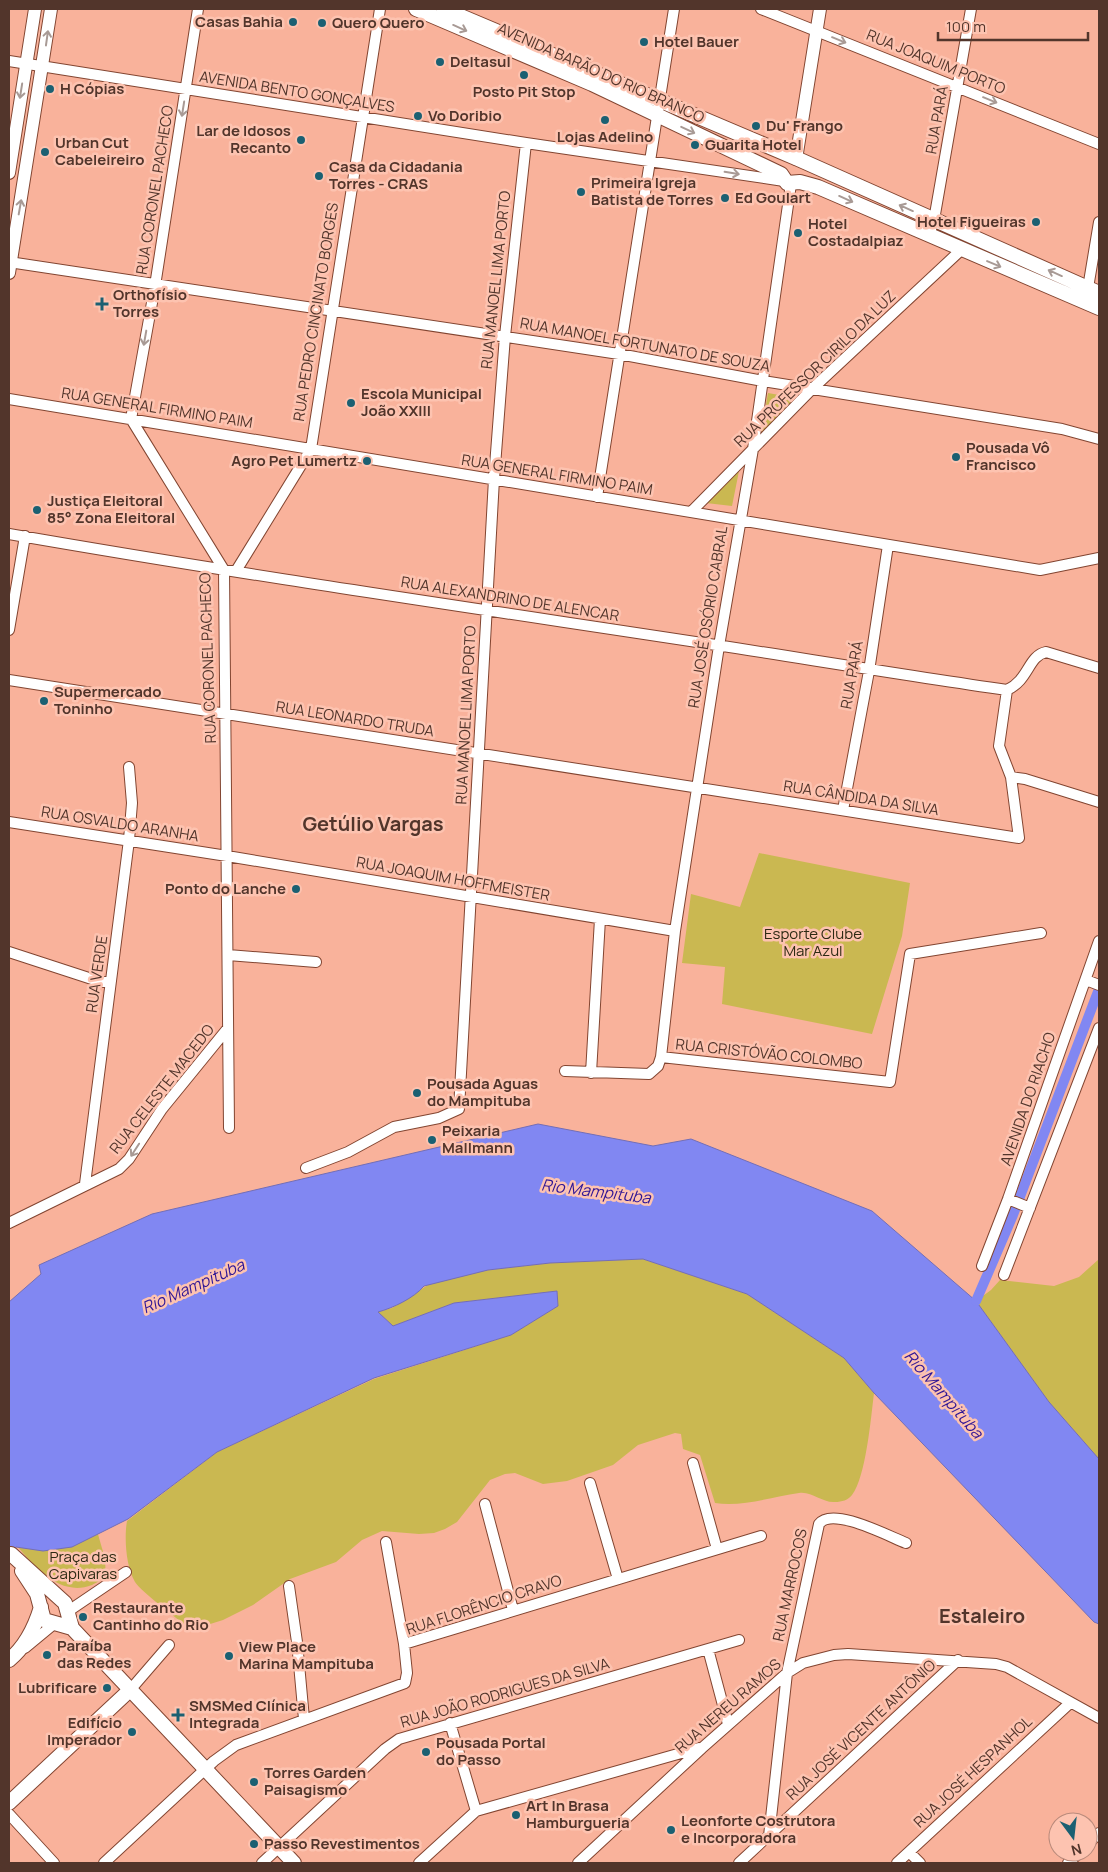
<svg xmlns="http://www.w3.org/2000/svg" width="1108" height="1872" font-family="Manrope,sans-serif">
	<rect width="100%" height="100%" fill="#f9b29b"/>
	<path fill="#cab851" d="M768,393L796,398L761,433Z
		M739,471L732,506L706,503Z
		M759,853L910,883L902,936L872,1034L722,1004L725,967L682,963L691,894L740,907Z
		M643,1259L747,1294L844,1358L874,1393C871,1417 866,1477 852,1495C848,1500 842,1502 835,1502C822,1503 812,1491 799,1493C771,1497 743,1507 715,1503L700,1455L683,1449L681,1434L675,1433L638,1445L613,1465L567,1481L543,1484L515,1473L505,1474L490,1480L457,1522L445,1529L434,1533L419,1534L382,1531L362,1540L336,1562L290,1579L253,1605L223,1620L191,1630C180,1620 141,1592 135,1582C126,1567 124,1538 127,1521L217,1452L374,1379L511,1335L558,1306L557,1291L454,1303L393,1326L378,1312L392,1308L431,1283L488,1270L550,1263Z
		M1099,1259V1459L1049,1402L976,1301L991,1290L1000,1280L1054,1286L1079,1277Z
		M98,1534C101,1546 107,1560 105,1572C103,1579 98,1582 92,1585C61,1597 36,1569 18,1547C52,1553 68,1549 98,1534Z"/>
	<path fill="#8187f2" stroke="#736eb6" d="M538,1124L653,1146L691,1139L872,1211L976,1301L1049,1402L1099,1459V1624L1094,1622L874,1393L844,1358L747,1294L643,1259L550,1263L488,1270L424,1286C414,1298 393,1308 378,1312L393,1326L454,1303L557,1291L558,1306L511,1335L374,1378L217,1452L128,1519L72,1547L43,1551L16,1547L9,1555V1302L41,1274L39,1265L152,1214Z"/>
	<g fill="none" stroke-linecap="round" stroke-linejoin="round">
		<path stroke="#8187f2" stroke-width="10" d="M976,1301L1013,1215L1099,989"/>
		<defs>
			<path id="minor" d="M198,9L155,286L131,419L224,570L229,1128
				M761,9L1099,144
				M9,61L526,143L784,181
				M929,235L934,220L971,9
				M9,262L619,354L763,381L1062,429L1099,439
				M1088,288L1099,222
				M9,399L1040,570L1099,558
				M597,497L674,9
				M691,512L812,389L961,250
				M9,534C244,575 480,609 716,645C813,660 910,676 1007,690
				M236,571L311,449L380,9
				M9,630L25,536
				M9,680L1019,838L1011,777L999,746L1007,690C1029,680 1028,656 1046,652L1099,668
				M1011,777L1025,779L1099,802
				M843,810L869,671L888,545
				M9,822L227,856L675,931
				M9,952L101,982H110
				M228,955L316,962
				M1086,980L1099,985
				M661,1057L675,931L719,646L753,449L791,184
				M565,1071L649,1074L658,1066L661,1057L890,1082L910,954L1041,933
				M591,1073L600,919
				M306,1168L348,1152L394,1127L439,1118L459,1109L494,479L505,336L526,143
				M85,1184L129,840L132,803L129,767
				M1008,1199L1030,1208
				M9,1223L119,1169L129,1159L162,1109L228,1028
				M982,1266L1008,1199L1099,941
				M1004,1275L1099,1028
				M693,1463L717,1549
				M590,1483L618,1579
				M485,1504L513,1610
				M386,1542L404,1644
				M289,1586L297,1642L304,1719
				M67,1612L126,1572
				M25,1648L54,1624
				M708,1649L728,1724
				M131,1689L169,1645
				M450,1723L476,1811
				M9,1814L54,1863
				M769,1836L787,1673L819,1524C832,1506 888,1536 906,1543
				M1088,1844L1099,1833
				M909,1852L920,1863
				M104,1863L214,1761L236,1745L405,1683L407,1673L404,1644L761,1536
				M262,1863L385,1749L399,1739L739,1640
				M419,1863L476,1811L699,1748
				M578,1863L702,1748L787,1673L803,1663L834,1655L848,1654L996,1664L1007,1667L1099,1718
				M739,1863L958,1660
				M897,1863L1070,1703
				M1068,1863L1080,1852"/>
			<path id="tertiary" d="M796,159L820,9
				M9,173L35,9
				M9,273L51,9"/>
			<path id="secondary" d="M416,9L592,84L781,174L787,183L800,182L818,187L1099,308
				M444,9L798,159L1099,293
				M11,1554L65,1603L72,1628L294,1863
				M22,1571L37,1594L44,1620L72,1628
				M9,1660C25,1647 35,1627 41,1607
				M9,1803L131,1689"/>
		</defs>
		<use href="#minor" stroke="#824531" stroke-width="12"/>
		<use href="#tertiary" stroke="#824531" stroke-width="14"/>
		<use href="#secondary" stroke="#824531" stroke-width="16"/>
		<use href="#minor" stroke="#fff" stroke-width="10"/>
		<use href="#tertiary" stroke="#fff" stroke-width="12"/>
		<use href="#secondary" stroke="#fff" stroke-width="14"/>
	</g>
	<defs><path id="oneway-shaft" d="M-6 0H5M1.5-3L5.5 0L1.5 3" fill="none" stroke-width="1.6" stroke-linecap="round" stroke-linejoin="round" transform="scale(1.25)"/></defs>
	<g stroke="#a89a95">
		<use href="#oneway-shaft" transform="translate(460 28) rotate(24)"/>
		<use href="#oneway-shaft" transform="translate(47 38) rotate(-82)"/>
		<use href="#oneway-shaft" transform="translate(839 40) rotate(22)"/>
		<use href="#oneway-shaft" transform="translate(21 91) rotate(99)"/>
		<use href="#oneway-shaft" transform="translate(990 100) rotate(22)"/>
		<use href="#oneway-shaft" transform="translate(183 109) rotate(99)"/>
		<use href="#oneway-shaft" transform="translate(688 130) rotate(25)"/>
		<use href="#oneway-shaft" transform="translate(732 173) rotate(9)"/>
		<use href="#oneway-shaft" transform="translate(846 199) rotate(24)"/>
		<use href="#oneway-shaft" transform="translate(20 207) rotate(-80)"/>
		<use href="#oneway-shaft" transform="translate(906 208) rotate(-156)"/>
		<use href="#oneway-shaft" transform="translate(994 264) rotate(23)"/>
		<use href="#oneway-shaft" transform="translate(1055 273) rotate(-156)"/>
		<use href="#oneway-shaft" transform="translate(145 338) rotate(100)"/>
		<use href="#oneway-shaft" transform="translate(135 1150) rotate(123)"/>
	</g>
	<g fill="#1b6072" stroke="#fdc3b0" stroke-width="2">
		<circle cx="293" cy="22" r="5"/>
		<circle cx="322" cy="23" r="5"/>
		<circle cx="644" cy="42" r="5"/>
		<circle cx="440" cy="62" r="5"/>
		<circle cx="524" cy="75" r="5"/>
		<circle cx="50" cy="89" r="5"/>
		<circle cx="418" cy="116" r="5"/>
		<circle cx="605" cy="120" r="5"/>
		<circle cx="756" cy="126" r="5"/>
		<circle cx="301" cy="140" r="5"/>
		<circle cx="695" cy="145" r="5"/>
		<circle cx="45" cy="152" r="5"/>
		<circle cx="319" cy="176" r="5"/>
		<circle cx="581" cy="192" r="5"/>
		<circle cx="725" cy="198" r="5"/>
		<circle cx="1036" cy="222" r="5"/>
		<circle cx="798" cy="233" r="5"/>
		<path d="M99.5 296.5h5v5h5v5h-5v5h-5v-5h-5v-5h5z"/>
		<circle cx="351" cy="403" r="5"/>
		<circle cx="956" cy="457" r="5"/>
		<circle cx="367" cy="461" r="5"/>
		<circle cx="37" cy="510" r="5"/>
		<circle cx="44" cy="701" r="5"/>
		<circle cx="296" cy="889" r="5"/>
		<circle cx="417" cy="1093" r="5"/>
		<circle cx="432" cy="1140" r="5"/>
		<circle cx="83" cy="1617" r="5"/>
		<circle cx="47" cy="1655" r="5"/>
		<circle cx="229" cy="1656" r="5"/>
		<circle cx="107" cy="1688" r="5"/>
		<path d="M175.5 1707.5h5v5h5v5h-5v5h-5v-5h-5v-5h5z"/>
		<circle cx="132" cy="1732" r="5"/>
		<circle cx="426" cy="1752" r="5"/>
		<circle cx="254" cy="1782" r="5"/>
		<circle cx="516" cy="1815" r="5"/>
		<circle cx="671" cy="1830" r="5"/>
		<circle cx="254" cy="1844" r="5"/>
	</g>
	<g text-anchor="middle" stroke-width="5" stroke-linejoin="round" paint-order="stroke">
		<g font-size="15" font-weight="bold" fill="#52352b" stroke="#fdc3b0" text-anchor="start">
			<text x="283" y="27" text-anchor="end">Casas Bahia</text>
			<text x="332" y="28">Quero Quero</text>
			<text x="654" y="47">Hotel Bauer</text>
			<text x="450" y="67">Deltasul</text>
			<text x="60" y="94">H Cópias</text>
			<text x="524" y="97" text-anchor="middle">Posto Pit Stop</text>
			<text x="428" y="121">Vo Doribio</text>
			<text x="766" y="131">Du' Frango</text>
			<text x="291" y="136" text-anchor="end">Lar de Idosos<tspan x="291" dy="17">Recanto</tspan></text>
			<text x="605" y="142" text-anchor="middle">Lojas Adelino</text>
			<text x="55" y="148">Urban Cut<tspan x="55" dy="17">Cabeleireiro</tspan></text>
			<text x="705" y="150">Guarita Hotel</text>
			<text x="329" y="172">Casa da Cidadania<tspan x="329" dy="17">Torres - CRAS</tspan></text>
			<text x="591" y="188">Primeira Igreja<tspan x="591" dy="17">Batista de Torres</tspan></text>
			<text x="735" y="203">Ed Goulart</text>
			<text x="1026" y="227" text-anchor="end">Hotel Figueiras</text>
			<text x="808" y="229">Hotel<tspan x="808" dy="17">Costadalpiaz</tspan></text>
			<text x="113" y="300">Orthofísio<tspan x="113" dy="17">Torres</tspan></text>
			<text x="361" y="399">Escola Municipal<tspan x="361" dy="17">João XXIII</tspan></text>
			<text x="966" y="453">Pousada Vô<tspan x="966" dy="17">Francisco</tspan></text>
			<text x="357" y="466" text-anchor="end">Agro Pet Lumertz</text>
			<text x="47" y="506">Justiça Eleitoral<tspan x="47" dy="17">85° Zona Eleitoral</tspan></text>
			<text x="54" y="697">Supermercado<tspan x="54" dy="17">Toninho</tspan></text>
			<text x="286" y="894" text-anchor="end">Ponto do Lanche</text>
			<text x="427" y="1089">Pousada Aguas<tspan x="427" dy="17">do Mampituba</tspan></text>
			<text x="442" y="1136">Peixaria<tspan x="442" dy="17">Mallmann</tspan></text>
			<text x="93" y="1613">Restaurante<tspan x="93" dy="17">Cantinho do Rio</tspan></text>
			<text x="57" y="1651">Paraíba<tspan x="57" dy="17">das Redes</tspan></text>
			<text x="239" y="1652">View Place<tspan x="239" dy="17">Marina Mampituba</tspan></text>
			<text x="97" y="1693" text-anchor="end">Lubrificare</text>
			<text x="189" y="1711">SMSMed Clínica<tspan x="189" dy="17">Integrada</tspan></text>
			<text x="122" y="1728" text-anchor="end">Edifício<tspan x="122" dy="17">Imperador</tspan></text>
			<text x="436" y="1748">Pousada Portal<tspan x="436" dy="17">do Passo</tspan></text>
			<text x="264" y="1778">Torres Garden<tspan x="264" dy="17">Paisagismo</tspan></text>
			<text x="526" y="1811">Art In Brasa<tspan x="526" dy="17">Hamburgueria</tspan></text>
			<text x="681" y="1826">Leonforte Costrutora<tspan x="681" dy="17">e Incorporadora</tspan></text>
			<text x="264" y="1849">Passo Revestimentos</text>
		</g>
		<g font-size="15" fill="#52352b" stroke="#fdc3b0">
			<text transform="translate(936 62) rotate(22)" y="5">RUA JOAQUIM PORTO</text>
			<text transform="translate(601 73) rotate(24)" y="5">AVENIDA BARÃO DO RIO BRANCO</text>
			<text transform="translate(297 92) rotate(9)" y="5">AVENIDA BENTO GONÇALVES</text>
			<text transform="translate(937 120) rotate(-80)" y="5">RUA PARÁ</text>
			<text transform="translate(155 190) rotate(-81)" y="5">RUA CORONEL PACHECO</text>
			<text transform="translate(496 280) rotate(-84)" y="5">RUA MANOEL LIMA PORTO</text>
			<text transform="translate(316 312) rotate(-81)" y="5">RUA PEDRO CINCINATO BORGES</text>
			<text transform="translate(645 345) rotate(10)" y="5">RUA MANOEL FORTUNATO DE SOUZA</text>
			<text transform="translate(815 369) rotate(-44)" y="5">RUA PROFESSOR CIRILO DA LUZ</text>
			<text transform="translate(157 408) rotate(9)" y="5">RUA GENERAL FIRMINO PAIM</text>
			<text transform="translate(557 475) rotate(9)" y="5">RUA GENERAL FIRMINO PAIM</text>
			<text transform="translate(510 599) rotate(9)" y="5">RUA ALEXANDRINO DE ALENCAR</text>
			<text transform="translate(708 617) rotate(-81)" y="5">RUA JOSÉ OSÓRIO CABRAL</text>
			<text transform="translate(208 658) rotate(-92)" y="5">RUA CORONEL PACHECO</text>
			<text transform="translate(852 675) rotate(-80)" y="5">RUA PARÁ</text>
			<text transform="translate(466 715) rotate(-87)" y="5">RUA MANOEL LIMA PORTO</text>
			<text transform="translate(355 719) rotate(9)" y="5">RUA LEONARDO TRUDA</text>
			<text transform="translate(861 798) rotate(9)" y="5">RUA CÂNDIDA DA SILVA</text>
			<text transform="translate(120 824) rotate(9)" y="5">RUA OSVALDO ARANHA</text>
			<text transform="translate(453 879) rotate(10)" y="5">RUA JOAQUIM HOFFMEISTER</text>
			<text transform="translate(97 974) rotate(-82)" y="5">RUA VERDE</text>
			<text transform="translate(769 1054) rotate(6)" y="5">RUA CRISTÓVÃO COLOMBO</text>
			<text transform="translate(162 1089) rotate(-52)" y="5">RUA CELESTE MACEDO</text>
			<text transform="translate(1028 1099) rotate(-71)" y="5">AVENIDA DO RIACHO</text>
			<text transform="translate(790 1585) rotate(-78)" y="5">RUA MARROCOS</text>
			<text transform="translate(484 1605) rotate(-18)" y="5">RUA FLORÊNCIO CRAVO</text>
			<text transform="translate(505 1693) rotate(-16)" y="5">RUA JOÃO RODRIGUES DA SILVA</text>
			<text transform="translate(728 1706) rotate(-41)" y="5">RUA NEREU RAMOS</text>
			<text transform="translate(861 1730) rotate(-43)" y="5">RUA JOSÉ VICENTE ANTÔNIO</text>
			<text transform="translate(973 1772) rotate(-43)" y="5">RUA JOSÉ HESPANHOL</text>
		</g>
		<g font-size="15" fill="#2e2a13" stroke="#fdc3b0">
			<text x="813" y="939">Esporte Clube<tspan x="813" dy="17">Mar Azul</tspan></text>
			<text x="83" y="1562">Praça das<tspan x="83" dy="17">Capivaras</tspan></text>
		</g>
		<g font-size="16" font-style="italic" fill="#2f1595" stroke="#fdc3b0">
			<text transform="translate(596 1191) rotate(7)" y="6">Rio Mampituba</text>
			<text transform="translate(193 1286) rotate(-24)" y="6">Rio Mampituba</text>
			<text transform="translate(944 1394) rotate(49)" y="6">Rio Mampituba</text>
		</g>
		<g font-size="20" font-weight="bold" fill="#52352b" stroke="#fdc3b0">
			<text x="373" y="831">Getúlio Vargas</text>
			<text x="982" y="1623">Estaleiro</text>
		</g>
	</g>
	<rect width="1108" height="1872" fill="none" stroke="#52352b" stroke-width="20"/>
	<g transform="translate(1073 1837) rotate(165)"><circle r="24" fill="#fdc3b0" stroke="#b98a7b"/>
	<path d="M0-4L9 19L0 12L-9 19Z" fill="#1b6072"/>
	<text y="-8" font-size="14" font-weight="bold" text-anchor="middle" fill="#52352b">N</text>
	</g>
	<path d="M938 32v8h150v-8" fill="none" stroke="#52352b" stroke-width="2.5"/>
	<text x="946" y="32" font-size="15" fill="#52352b" stroke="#fdc3b0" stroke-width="4" paint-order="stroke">100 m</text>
</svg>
